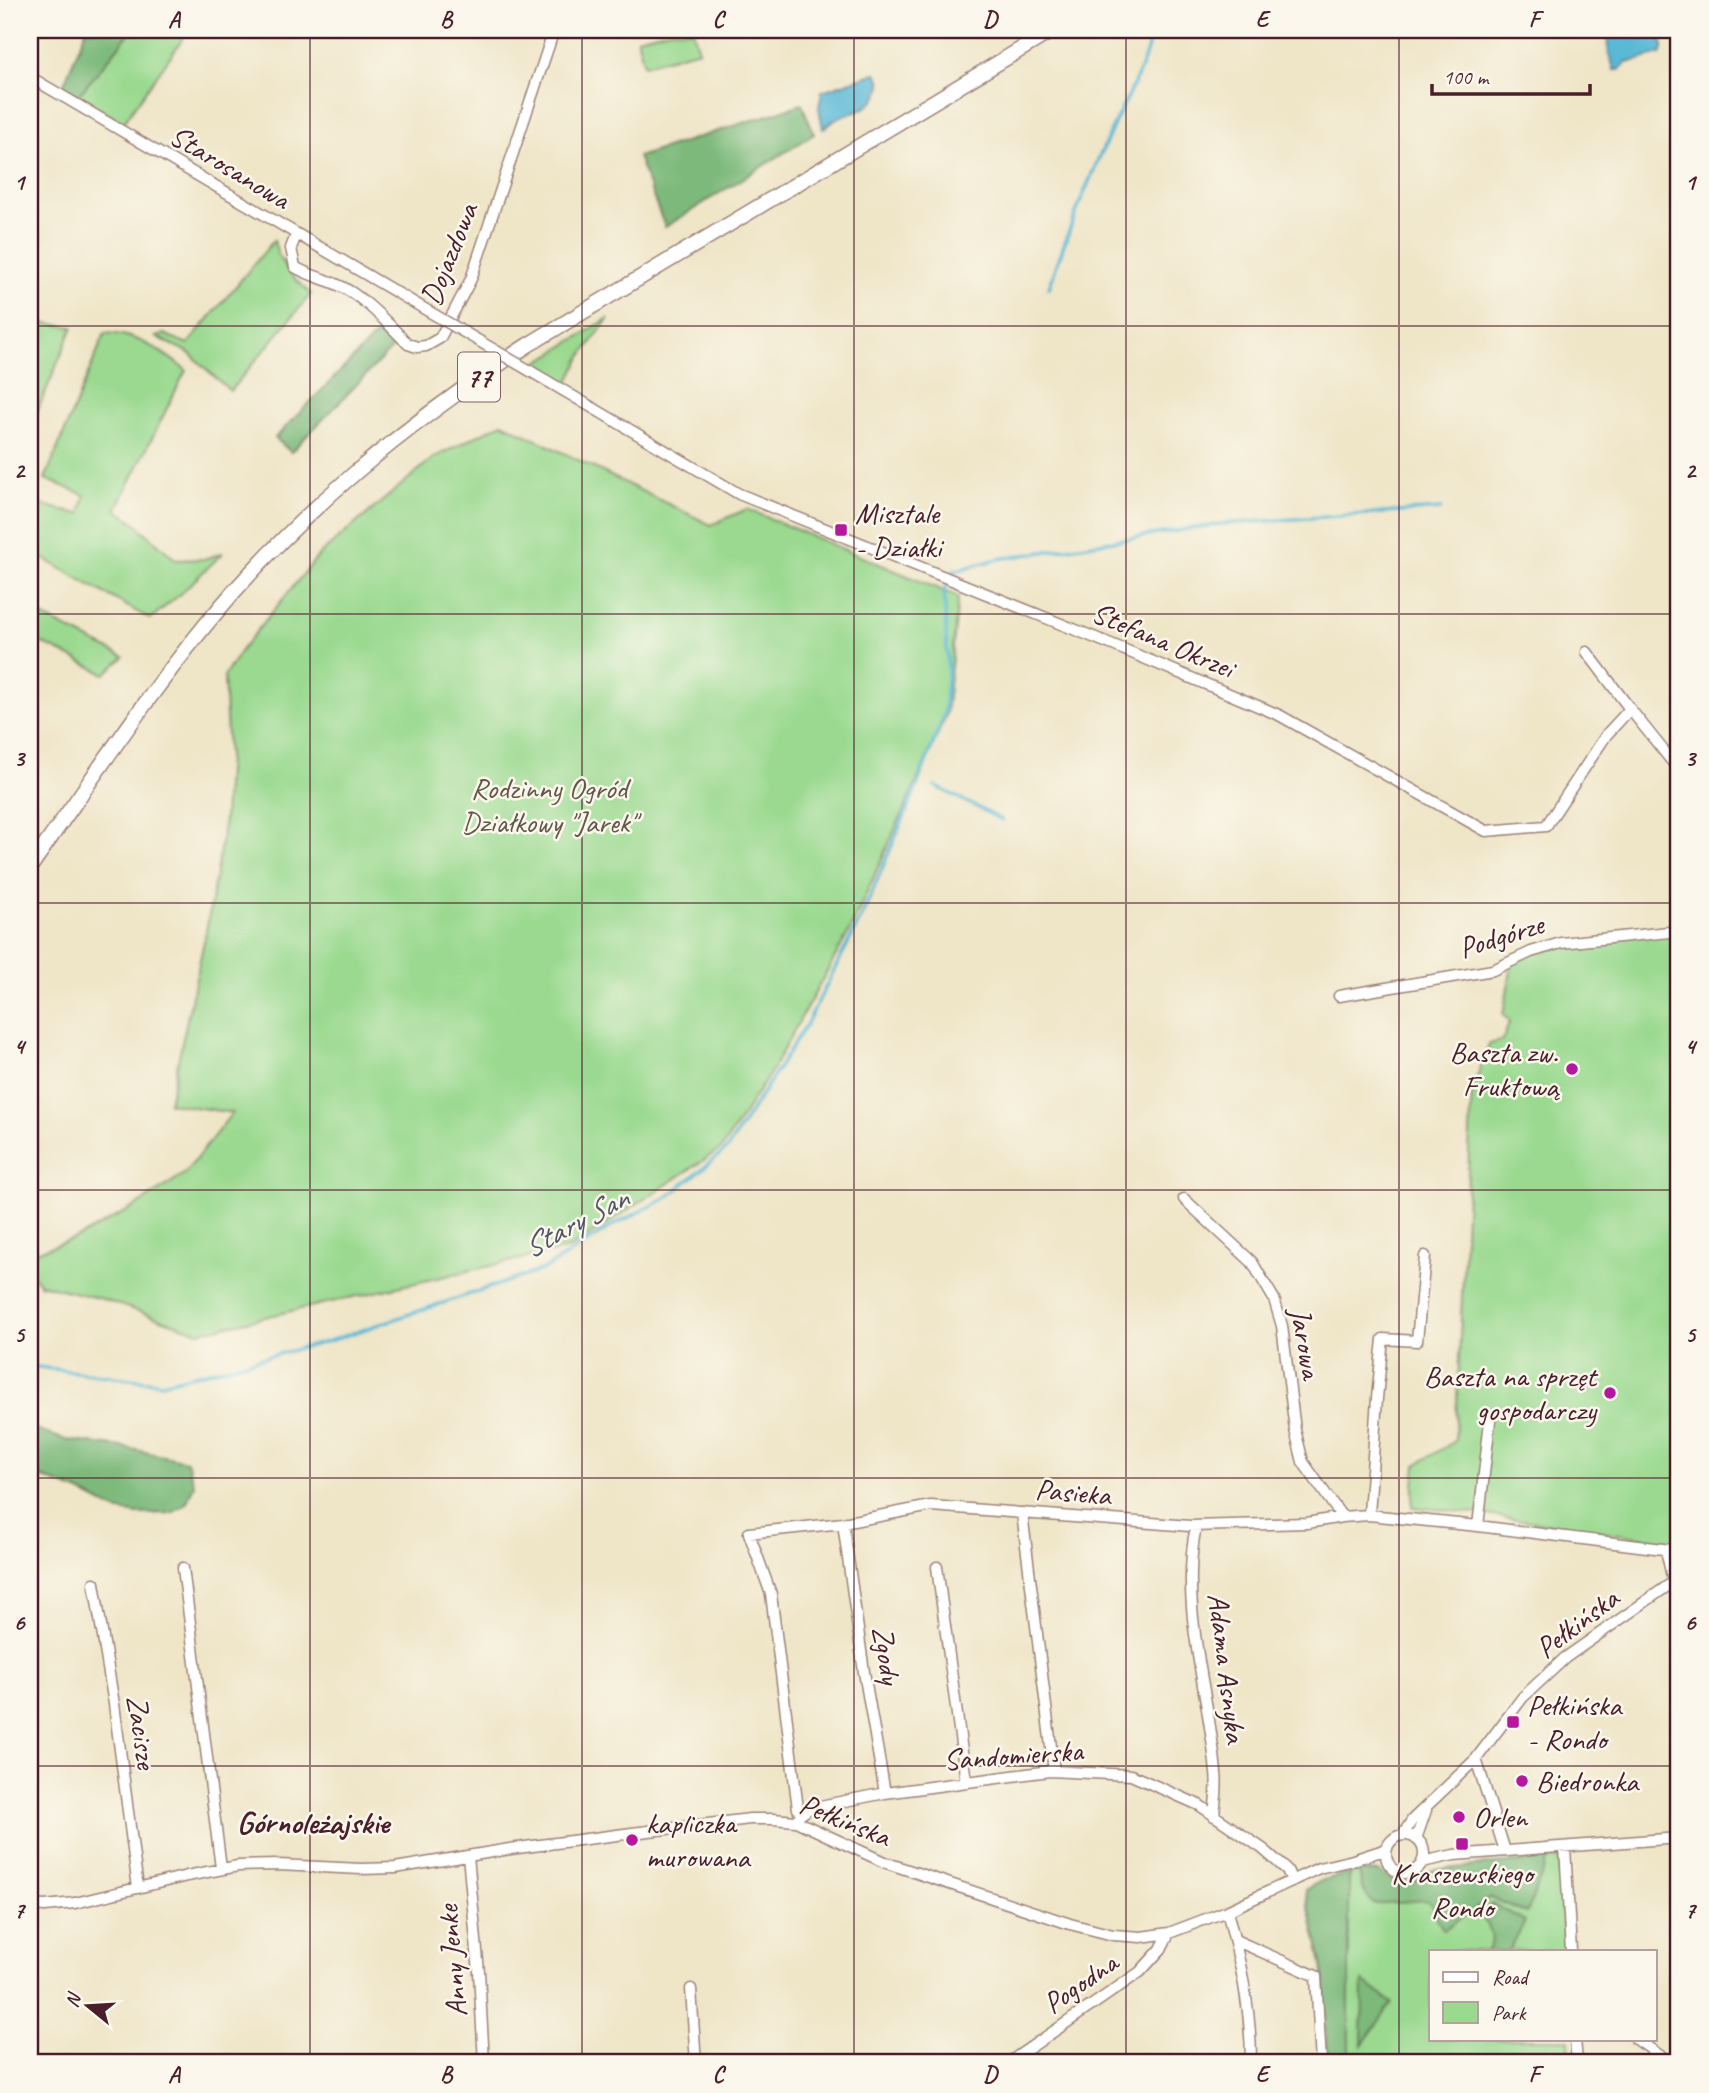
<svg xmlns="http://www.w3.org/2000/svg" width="1709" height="2093" font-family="Caveat,sans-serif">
	<rect width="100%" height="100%" fill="#fbf7ec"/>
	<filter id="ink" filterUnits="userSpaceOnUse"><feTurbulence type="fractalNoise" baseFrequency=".0143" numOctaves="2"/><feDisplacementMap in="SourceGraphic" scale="14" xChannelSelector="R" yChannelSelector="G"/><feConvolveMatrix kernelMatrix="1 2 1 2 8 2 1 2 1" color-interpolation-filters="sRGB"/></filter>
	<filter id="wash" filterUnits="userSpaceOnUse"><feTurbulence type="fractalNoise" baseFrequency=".00686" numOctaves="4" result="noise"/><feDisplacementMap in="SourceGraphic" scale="28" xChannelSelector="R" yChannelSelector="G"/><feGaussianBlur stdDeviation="1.57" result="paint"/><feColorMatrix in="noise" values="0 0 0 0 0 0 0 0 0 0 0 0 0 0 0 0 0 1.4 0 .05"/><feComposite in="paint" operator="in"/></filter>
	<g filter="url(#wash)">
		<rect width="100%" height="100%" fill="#efe5c7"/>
		<path fill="#9ad98f" stroke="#727c5d" stroke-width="2" d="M132,30H189L123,123L78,96Z
			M669,30H693L699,50L644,65L637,38Z
			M274,240C278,264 293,278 311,294L230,391L188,352L156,337L164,334L188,344Z
			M609,318L581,357L568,383L535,364Z
			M30,321L73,327L30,428Z
			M105,333C135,333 163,352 186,370L116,510L130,519L176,560L204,559L223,553L178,596L150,619L30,551V501L68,512L80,514L85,495L45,479Z
			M502,423L711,525L747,509L958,597L946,716L850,930L772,1070L722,1148L570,1248L199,1332L102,1299L40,1284L30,1272V1254L79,1237L138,1205L185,1173L232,1113L169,1103L206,932L223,832L228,756L224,676L242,649L319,555L433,458Z
			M30,610L124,657L105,674L30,637Z
			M1679,927V1543L1474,1513L1412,1507L1416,1465L1455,1441L1472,1091L1489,1044L1502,1041L1510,1021L1503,1015L1514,954Z
			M1559,1859L1564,1951H1431V2039H1569L1571,2063H1327L1324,1972L1305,1890L1323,1880L1359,1871L1379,1872L1393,1881L1412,1884L1433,1870Z"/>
		<path fill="#7bb97a" stroke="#626c52" stroke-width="2" d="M86,30H132L78,96L63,86Z
			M802,104L814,134L665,227L638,157Z
			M378,333L393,347L291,452L275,438Z
			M30,1428L66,1440L122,1447L187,1461L194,1485L186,1504L172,1513L137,1514L115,1510L80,1492L30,1473Z
			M1548,1859L1527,1913L1491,1898L1443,1930L1430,1903L1425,1900L1373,1904L1362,1888L1359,1871L1379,1872L1393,1881L1412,1884L1433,1870Z
			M1349,1873V2063H1327L1324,1972L1305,1890L1323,1880Z
			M1493,1904L1525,1921L1509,1951H1487C1498,1938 1488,1924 1479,1913Z
			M1363,1981L1392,2003L1362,2045Z"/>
		<path fill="#57b8d5" stroke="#506c80" stroke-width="2" d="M1619,30H1654C1659,38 1667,45 1661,54L1626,63L1619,70H1614C1612,58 1606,51 1608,38L1620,34Z
			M876,73C889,88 873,105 858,111C853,113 847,114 842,116C835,119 829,125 823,129L819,108L822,91Z"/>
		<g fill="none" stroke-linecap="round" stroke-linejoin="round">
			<path stroke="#57b8d5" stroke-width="3.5" d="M1049,288C1066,235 1087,184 1110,133C1124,100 1147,67 1151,30
				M935,786L1002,820
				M30,1366L162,1383L326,1342L545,1269L612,1226L666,1198L727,1149L806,1025L862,916L917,786L944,715L948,671L944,591L954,571L998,559L1221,524L1441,509"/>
		</g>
	</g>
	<g filter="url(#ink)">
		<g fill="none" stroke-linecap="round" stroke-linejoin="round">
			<defs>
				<path id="minor" d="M30,77L406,298
					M296,235L291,248L295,267C308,275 322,278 336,284C364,296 387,323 408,344L417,347L426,346L440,338L471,279L554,30
					M627,428L739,494L1113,645L1279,715L1486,831L1546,826L1607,734L1630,709L1679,770
					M1587,652L1630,709
					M1339,996L1493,970L1531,952L1561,943L1679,931
					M1184,1199L1252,1262L1274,1299L1282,1326L1295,1430L1303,1462L1342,1517
					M1022,1513L1054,1771
					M1369,1515L1377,1398L1383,1339L1417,1341L1425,1256
					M843,1523L864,1672L885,1793
					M1196,1526C1179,1608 1209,1691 1216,1773C1218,1787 1215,1802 1214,1816
					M1478,1526L1490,1421
					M1666,1550L1673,1581
					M937,1567L966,1781
					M183,1568L221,1868
					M94,1583L114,1704L138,1888
					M30,1720V1730
					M1476,1759L1505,1851
					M802,1813L798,1809L771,1594L749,1533L843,1523L931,1506L1190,1526L1307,1523L1342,1517L1369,1515L1478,1526L1679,1551
					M798,1819L800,1815L810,1808L885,1793L1049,1771L1131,1775L1199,1805L1263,1849L1287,1870L1292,1881
					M1386 1854a19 19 0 1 1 38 0a19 19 0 1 1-38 0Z
					M1403,1835L1412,1820L1476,1759L1523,1697L1565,1658L1679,1578
					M1416,1839L1426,1810
					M1565,1847L1571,1951
					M468,1856L479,1972L484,2063
					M1422,1862L1454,1855L1679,1838
					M30,1905L45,1906L75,1903L187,1876L238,1866L278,1865L361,1869L395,1868L510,1849L632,1833L750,1819H773L796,1821L884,1862L1070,1924L1113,1935L1141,1937L1169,1933L1227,1911L1319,1868L1353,1860L1387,1849
					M1227,1911C1241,1964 1251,2008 1251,2063
					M1235,1940L1316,1976L1321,2063
					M691,1989L696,2063
					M1575,2039L1577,2063
					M1636,2039L1671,2063
					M1008,2063L1140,1972L1161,1949L1169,1933"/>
				<path id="major" d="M30,867C88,785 144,700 208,622C299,511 408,423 528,345L1053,30"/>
			</defs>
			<use href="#minor" stroke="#9c8279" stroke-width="13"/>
			<use href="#major" stroke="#9c8279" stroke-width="17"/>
			<use href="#minor" stroke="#fff" stroke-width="10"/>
			<use href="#major" stroke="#fff" stroke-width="14"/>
			<defs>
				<path id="minor-bridge" d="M406,298L627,428"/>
			</defs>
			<use href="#minor-bridge" stroke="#9c8279" stroke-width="13" stroke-linecap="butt"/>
			<use href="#minor-bridge" stroke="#fff" stroke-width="10"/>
		</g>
	</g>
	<path fill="none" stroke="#4a1f2b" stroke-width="2" stroke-opacity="0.55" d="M310,30V2063M582,30V2063M854,30V2063M1126,30V2063M1399,30V2063M30,326H1679M30,614H1679M30,903H1679M30,1190H1679M30,1478H1679M30,1766H1679"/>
	<g fill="#b5179e" stroke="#fbf7ec" stroke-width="2.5">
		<rect x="834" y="523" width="14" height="14" rx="3.5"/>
		<circle cx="1572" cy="1069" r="7"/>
		<circle cx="1610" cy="1393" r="7"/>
		<rect x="1506" y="1715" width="14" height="14" rx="3.5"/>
		<circle cx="1522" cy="1781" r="7"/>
		<circle cx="1459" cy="1817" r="7"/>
		<circle cx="632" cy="1840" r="7"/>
		<rect x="1455" y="1837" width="14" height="14" rx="3.5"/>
	</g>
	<g text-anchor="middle" stroke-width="5" stroke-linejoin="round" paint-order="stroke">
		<rect fill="#fbf7ec" stroke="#7f6065" stroke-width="2" x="458" y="352.5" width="42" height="49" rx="5"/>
		<g font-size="28" font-weight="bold" fill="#4a1f2b">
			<text x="479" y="387">77</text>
		</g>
		<g font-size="30" fill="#4a1f2b" stroke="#fbf7ec">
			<text transform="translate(230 167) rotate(31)" y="10">Starosanowa</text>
			<text transform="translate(449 254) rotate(-68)" y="10">Dojazdowa</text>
			<text transform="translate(1163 640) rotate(23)" y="10">Stefana Okrzei</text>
			<text transform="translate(1501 936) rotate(-17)" y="10">Podgórze</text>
			<text transform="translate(1306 1343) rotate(80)" y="10">Jarowa</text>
			<text transform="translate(1073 1492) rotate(5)" y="10">Pasieka</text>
			<text transform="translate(1577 1623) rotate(-37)" y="10">Pełkińska</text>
			<text transform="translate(887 1655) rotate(81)" y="10">Zgody</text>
			<text transform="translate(1227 1668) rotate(83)" y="10">Adama Asnyka</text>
			<text transform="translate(142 1732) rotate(82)" y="10">Zacisze</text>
			<text transform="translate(1013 1755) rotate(-4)" y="10">Sandomierska</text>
			<text transform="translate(845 1820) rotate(22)" y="10">Pełkińska</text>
			<text transform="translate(452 1961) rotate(-95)" y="10">Anny Jenke</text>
			<text transform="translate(1080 1983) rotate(-35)" y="10">Pogodna</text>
		</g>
		<g font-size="30" fill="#4a1f2b" stroke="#fbf7ec" text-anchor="start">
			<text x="855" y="523">Misztale<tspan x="855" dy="34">- Działki</tspan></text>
			<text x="1558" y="1062" text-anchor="end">Baszta zw.<tspan x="1558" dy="34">Fruktową</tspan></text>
			<text x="1596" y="1386" text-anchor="end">Baszta na sprzęt<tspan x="1596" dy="34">gospodarczy</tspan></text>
			<text x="1527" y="1715">Pełkińska<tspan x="1527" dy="34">- Rondo</tspan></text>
			<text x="1536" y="1791">Biedronka</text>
			<text x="1473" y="1827">Orlen</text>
			<text x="646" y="1833">kapliczka<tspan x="646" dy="34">murowana</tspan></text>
			<text x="1462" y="1883" text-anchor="middle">Kraszewskiego<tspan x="1462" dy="34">Rondo</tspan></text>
		</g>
		<g font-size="30" fill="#625749" stroke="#fbf7ec">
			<text x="549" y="798">Rodzinny Ogród<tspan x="549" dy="34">Działkowy "Jarek"</tspan></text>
		</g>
		<g font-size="32" font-style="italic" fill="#4f5566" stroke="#fbf7ec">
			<text transform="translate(575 1222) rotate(-28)" y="11">Stary San</text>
		</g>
		<g font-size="32" font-weight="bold" fill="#4a1f2b" stroke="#fbf7ec">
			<text x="313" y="1833">Górnoleżajskie</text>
		</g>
	</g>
	<rect width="1709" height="2093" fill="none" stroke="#fbf7ec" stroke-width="77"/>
	<rect x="1429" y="1950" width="228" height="91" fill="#fbf7ec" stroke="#b4a19f" stroke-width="2"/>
	<rect x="1443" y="1972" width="35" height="10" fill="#ffffff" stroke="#b4a19f" stroke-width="2"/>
	<text x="1492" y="1984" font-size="21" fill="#4a1f2b">Road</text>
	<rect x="1443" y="2002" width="35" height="21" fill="#9ad98f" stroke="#b4a19f" stroke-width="2"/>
	<text x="1492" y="2020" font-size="21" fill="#4a1f2b">Park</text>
	<g transform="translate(88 2006) rotate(288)" stroke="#fbf7ec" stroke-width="5" paint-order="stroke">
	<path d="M0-5L12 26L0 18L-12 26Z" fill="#4a1f2b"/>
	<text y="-10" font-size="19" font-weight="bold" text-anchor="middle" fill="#4a1f2b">N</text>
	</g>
	<path d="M1432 84v10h158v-10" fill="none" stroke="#4a1f2b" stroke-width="3.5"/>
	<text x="1443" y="84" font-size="21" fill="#4a1f2b" stroke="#fbf7ec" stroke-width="5" paint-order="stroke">100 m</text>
	<rect x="38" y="38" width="1632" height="2016" fill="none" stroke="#4a1f2b" stroke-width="2.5"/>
	<g font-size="23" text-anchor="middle" font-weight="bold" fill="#4a1f2b">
		<text x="174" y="27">A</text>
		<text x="446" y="27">B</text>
		<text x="718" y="27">C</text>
		<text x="990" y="27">D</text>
		<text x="1262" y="27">E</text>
		<text x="1534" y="27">F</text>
		<text x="19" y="190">1</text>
		<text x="1690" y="190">1</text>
		<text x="19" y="478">2</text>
		<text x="1690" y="478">2</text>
		<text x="19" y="766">3</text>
		<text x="1690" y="766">3</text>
		<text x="19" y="1054">4</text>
		<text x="1690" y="1054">4</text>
		<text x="19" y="1342">5</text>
		<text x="1690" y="1342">5</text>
		<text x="19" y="1630">6</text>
		<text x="1690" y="1630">6</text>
		<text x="19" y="1918">7</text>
		<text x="1690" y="1918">7</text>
		<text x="174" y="2082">A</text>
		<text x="446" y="2082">B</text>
		<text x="718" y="2082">C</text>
		<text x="990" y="2082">D</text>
		<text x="1262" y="2082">E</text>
		<text x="1534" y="2082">F</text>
	</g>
</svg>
